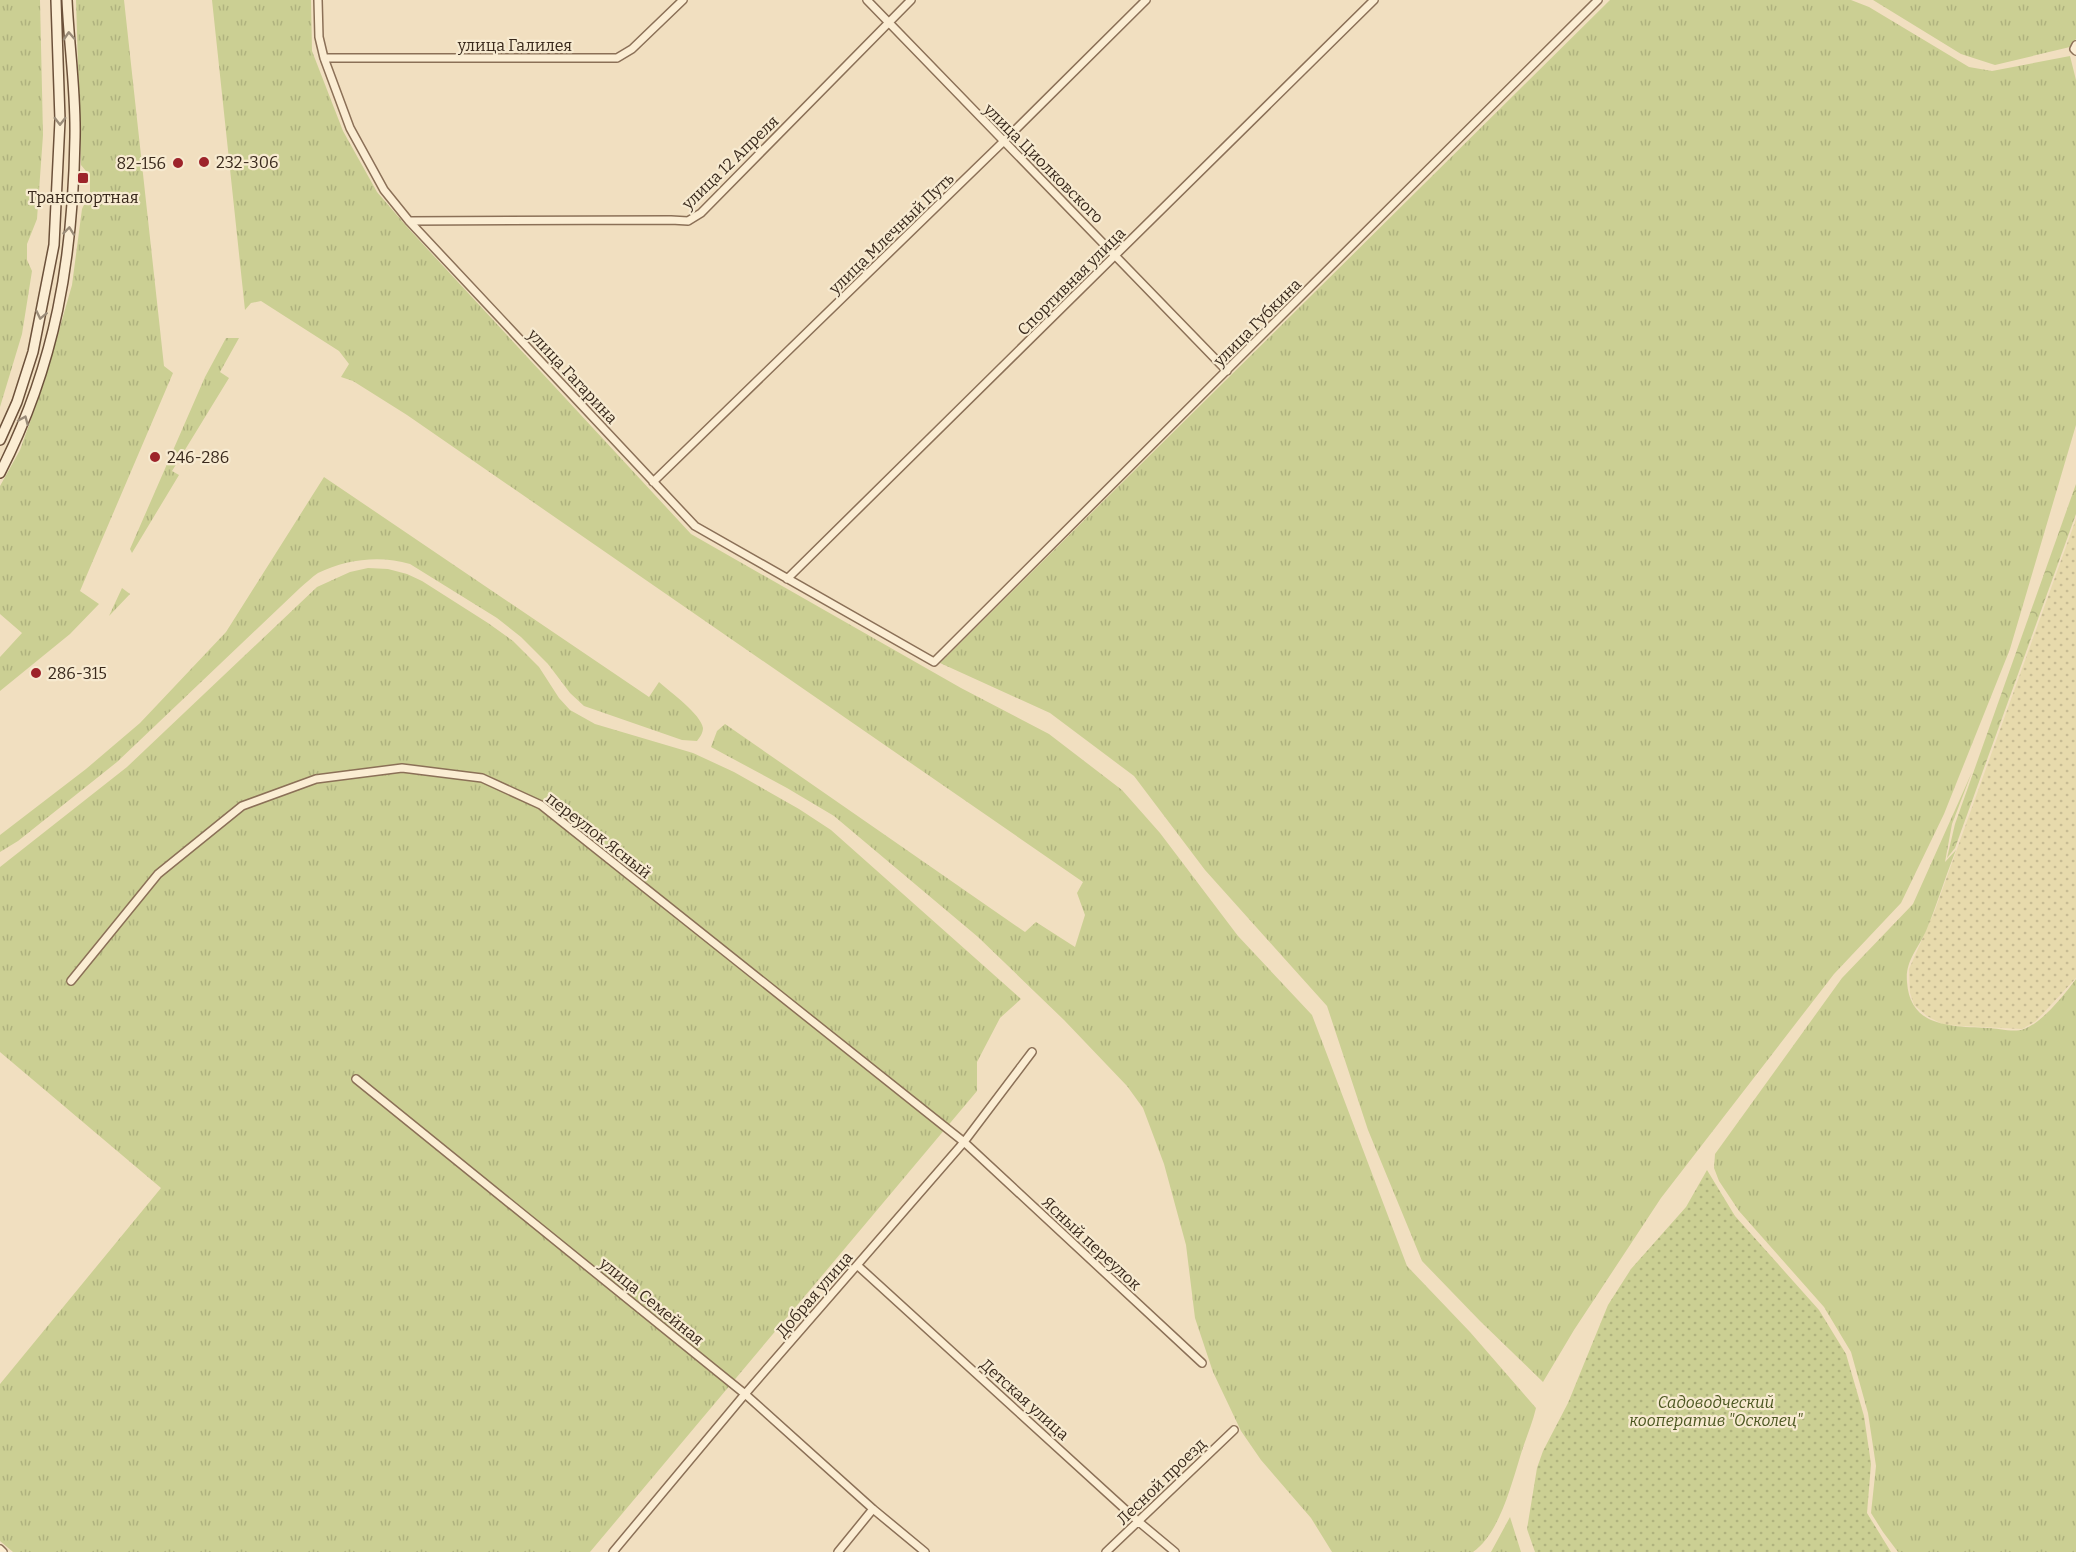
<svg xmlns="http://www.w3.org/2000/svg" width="2076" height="1552" font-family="Bitter,serif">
	<defs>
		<pattern id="farmland-dots" width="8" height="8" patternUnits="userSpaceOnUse" patternTransform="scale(1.5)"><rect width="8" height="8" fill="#e7daac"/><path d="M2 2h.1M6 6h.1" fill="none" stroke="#c7bb93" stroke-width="1.8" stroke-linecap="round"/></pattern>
		<pattern id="grass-tufts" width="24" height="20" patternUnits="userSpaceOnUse" patternTransform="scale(1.5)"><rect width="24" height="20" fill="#cbcf93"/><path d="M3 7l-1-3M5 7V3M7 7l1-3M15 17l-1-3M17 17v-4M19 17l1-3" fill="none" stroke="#afb27e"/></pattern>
		<pattern id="forest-crowns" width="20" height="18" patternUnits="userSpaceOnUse" patternTransform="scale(1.5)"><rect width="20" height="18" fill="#cbcf93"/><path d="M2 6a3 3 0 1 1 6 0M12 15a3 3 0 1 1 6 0" fill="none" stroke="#afb27e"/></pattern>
		<pattern id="garden-dots" width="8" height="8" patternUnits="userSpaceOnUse" patternTransform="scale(1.5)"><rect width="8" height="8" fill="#cbcf93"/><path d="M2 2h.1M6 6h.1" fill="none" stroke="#afb27e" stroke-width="1.8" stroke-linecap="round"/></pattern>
	</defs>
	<rect width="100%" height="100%" fill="#f1dfc0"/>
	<path fill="url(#farmland-dots)" d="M2076,519V978L2036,1021L2022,1029L1944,1025L1927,1016L1914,1005L1910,993L1909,969L1935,910Z"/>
	<path fill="url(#grass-tufts)" d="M0,0H40L43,135L37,219L27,244V260L32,271L22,334L0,407Z
		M76,0H124L164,366L173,373L80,591L99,604L70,634L0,691V657L22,633L0,614V486L20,450L44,383L72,285L82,209L90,192V176L81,165Z
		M212,0H311L312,51L343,131L377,192L408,228L691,534L961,688L1049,734L1122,790L1160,833L1238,936L1312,1015L1407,1266L1470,1332L1536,1408C1532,1425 1525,1440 1520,1457C1511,1486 1499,1534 1473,1552H1332L1311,1518L1261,1460L1241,1431L1213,1372L1195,1318L1186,1245L1164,1164L1143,1108L1127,1086L1064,1020L978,937L834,816L787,788L711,747L717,731L725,724L1025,932L1036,922L1075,947L1085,915L1077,893L1083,882L407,415L353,381L341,377L349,364L339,351L261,301L251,303L245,310Z
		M1610,0H1851L1869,7L1969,67L1992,71L2070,56L2076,80V425L2010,649L1944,814L1901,903L1834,974L1661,1198L1574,1330L1543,1382L1480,1321L1422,1261L1368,1130L1327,1006L1205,870L1134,776L1050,713L940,663Z
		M1873,0H2076V39L2070,47L1995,65L1961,54Z
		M226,338H239L220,372L229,378L172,471L179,475L132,553L130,549L205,377Z
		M324,477L649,697L659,682C670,692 701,714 703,728C703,733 700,737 697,741L682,740L584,706L570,693L548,664L521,637L497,618L410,564C381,555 346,559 318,573C312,577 306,583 300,588L117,762L18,841L0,852V835L86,769L140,723L226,632Z
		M368,568L388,569L407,574L422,581L488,623L513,641L539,667L559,698L570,710L595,724L693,753L734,772L799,809L831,830L1021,999L1000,1018L977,1062V1091L590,1552H13L0,1541V1384L161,1188L0,1052V867L127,767L317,587L350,572Z
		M122,588L130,594L109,616Z
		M1972,772L1952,824L1945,862L1956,850C1945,877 1937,905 1926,931C1918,949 1905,961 1907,982C1910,1028 1952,1026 1987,1028C1998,1028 2014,1033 2024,1029C2042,1023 2064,995 2076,979V1552H1898L1883,1532L1871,1513L1876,1466L1868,1413L1851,1352L1824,1307L1739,1211L1719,1181L1714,1168L1715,1154L1842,978L1913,904Z
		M1510,1517L1521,1552H1491Z"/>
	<path fill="url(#forest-crowns)" d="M2076,484V514L1955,848L1947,858L1955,824Z"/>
	<path fill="url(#garden-dots)" d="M1707,1170L1735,1216L1819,1310L1846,1354L1864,1416L1871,1464L1867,1513L1891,1552H1535L1527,1529L1537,1468L1543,1451L1568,1403L1608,1305L1631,1269L1686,1207Z"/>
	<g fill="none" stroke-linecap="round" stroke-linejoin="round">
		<defs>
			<path id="minor" d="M318,0L319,37L324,58L350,128L384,190L409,221L695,526L934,662L1598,0
				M867,0L1227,371
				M2076,45L2074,49L2076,51
				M324,58H617L632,49L683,0
				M409,221L671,220L688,221L701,213L911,0
				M653,482L1003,142L1146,0
				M787,579L1374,0
				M71,981L158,874L242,806L316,779L402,768L482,778L541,805L964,1142L1202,1363
				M356,1079L745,1394L873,1509L925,1552
				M857,1265L1139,1522L1175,1552
				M0,1549L3,1552
				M613,1552L745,1394L964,1142L1032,1052
				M838,1552L873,1509
				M1106,1552L1234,1430"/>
			<path id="secondary" d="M0,440L17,402L33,352L54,245L60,120L56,0
				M0,473C56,364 73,258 75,137C76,92 69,45 67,0"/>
		</defs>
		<use href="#minor" stroke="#8b7057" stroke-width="10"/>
		<use href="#secondary" stroke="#6c513a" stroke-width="12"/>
		<use href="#minor" stroke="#fbedd3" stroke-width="7"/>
		<use href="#secondary" stroke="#fbedd3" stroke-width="9"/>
	</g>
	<defs><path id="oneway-chevron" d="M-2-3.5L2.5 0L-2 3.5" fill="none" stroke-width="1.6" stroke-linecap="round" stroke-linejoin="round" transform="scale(1.5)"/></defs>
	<g stroke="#9a8b78">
		<use href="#oneway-chevron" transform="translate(69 36) rotate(-93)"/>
		<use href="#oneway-chevron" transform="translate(60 121) rotate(90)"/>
		<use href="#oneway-chevron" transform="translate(69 231) rotate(-84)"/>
		<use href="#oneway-chevron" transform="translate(41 315) rotate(102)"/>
		<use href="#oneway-chevron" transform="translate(24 420) rotate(-67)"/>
	</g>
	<g fill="#9d232a" stroke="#f7ead0" stroke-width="2">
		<circle cx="204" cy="162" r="6"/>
		<circle cx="178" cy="163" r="6"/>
		<rect x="77" y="172" width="12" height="12" rx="3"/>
		<circle cx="155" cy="457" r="6"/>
		<circle cx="36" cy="673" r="6"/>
	</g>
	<g text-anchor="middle" stroke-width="4.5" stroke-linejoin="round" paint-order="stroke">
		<g font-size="16" fill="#39291c" stroke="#f7ead0">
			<text x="515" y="51">улица Галилея</text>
			<text transform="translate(730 162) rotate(-44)" y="6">улица 12 Апреля</text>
			<text transform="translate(1044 163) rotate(45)" y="6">улица Циолковского</text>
			<text transform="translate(891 233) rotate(-44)" y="6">улица Млечный Путь</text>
			<text transform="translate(1071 281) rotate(-45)" y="6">Спортивная улица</text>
			<text transform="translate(1257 322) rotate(-45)" y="6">улица Губкина</text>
			<text transform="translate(573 376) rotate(47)" y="6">улица Гагарина</text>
			<text transform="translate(599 835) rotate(38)" y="6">переулок Ясный</text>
			<text transform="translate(1092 1243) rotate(43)" y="6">Ясный переулок</text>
			<text transform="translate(814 1294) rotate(-49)" y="6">Добрая улица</text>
			<text transform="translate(652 1301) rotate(39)" y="6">улица Семейная</text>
			<text transform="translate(1025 1399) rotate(42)" y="6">Детская улица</text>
			<text transform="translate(1161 1481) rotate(-44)" y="6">Лесной проезд</text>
		</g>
		<g font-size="16" fill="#39291c" stroke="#f7ead0" text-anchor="start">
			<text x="216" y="168">232-306</text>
			<text x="166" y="169" text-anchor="end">82-156</text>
			<text x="83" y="203" text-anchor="middle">Транспортная</text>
			<text x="167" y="463">246-286</text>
			<text x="48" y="679">286-315</text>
		</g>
		<g font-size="16" font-style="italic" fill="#4c5721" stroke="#f7ead0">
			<text x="1716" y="1408">Садоводческий<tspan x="1716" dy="18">кооператив "Осколец"</tspan></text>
		</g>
	</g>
</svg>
